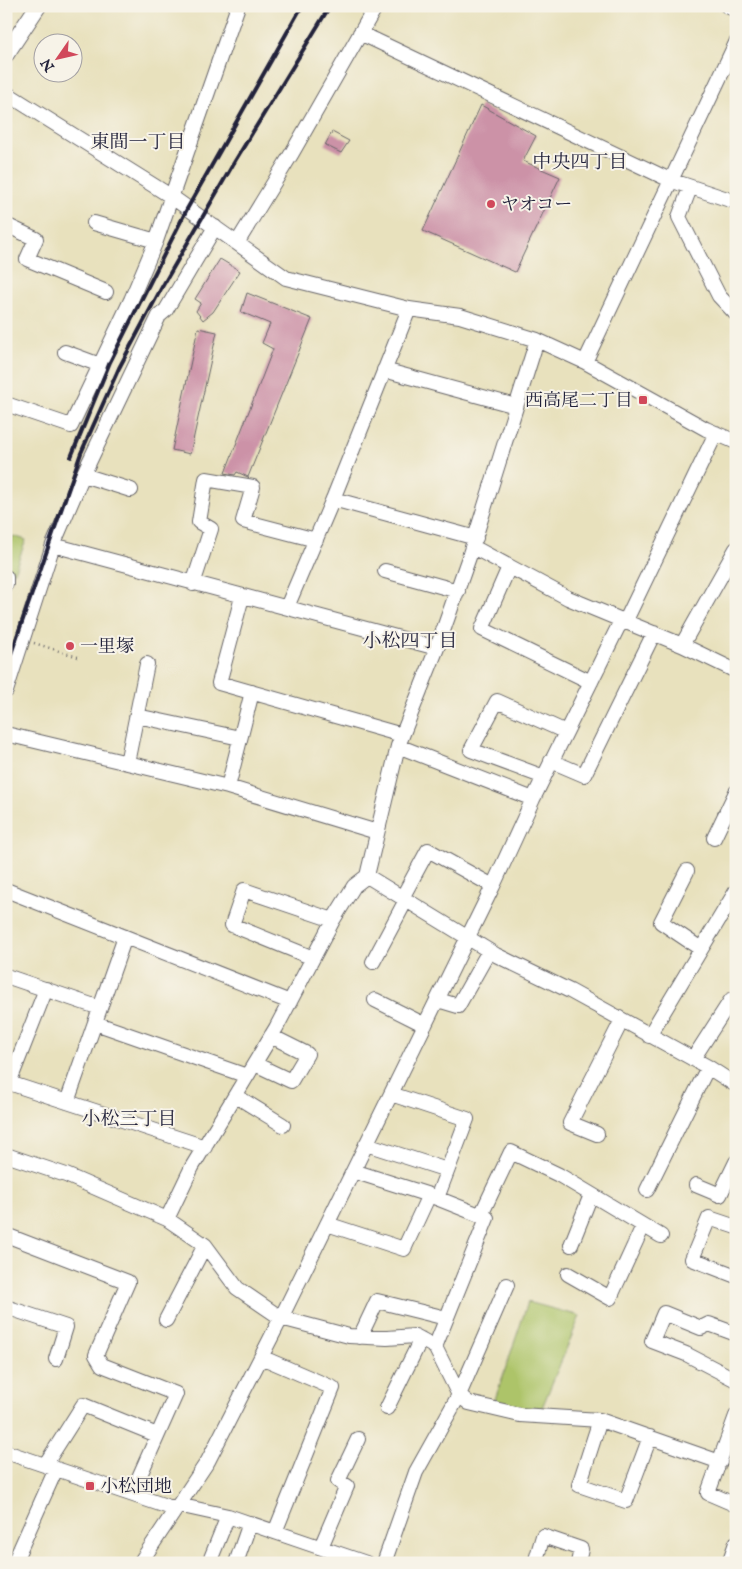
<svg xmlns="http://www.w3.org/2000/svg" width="742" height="1569" font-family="'IM FELL English','Noto Serif JP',serif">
	<rect width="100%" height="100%" fill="#f7f3e8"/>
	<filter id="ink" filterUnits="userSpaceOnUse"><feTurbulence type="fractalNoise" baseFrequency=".02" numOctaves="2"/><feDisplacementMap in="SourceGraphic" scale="10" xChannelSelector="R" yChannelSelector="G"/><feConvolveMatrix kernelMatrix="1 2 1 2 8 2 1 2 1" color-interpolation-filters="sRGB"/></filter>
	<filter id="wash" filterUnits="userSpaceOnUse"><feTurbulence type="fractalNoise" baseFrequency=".0096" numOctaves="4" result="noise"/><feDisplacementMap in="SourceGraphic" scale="20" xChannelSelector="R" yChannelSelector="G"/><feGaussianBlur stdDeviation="1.12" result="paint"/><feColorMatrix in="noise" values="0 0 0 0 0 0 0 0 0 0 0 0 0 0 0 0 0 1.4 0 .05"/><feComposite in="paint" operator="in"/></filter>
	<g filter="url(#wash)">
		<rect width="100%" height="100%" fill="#e8e1bd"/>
		<path fill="#adc469" stroke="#687352" d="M13,536L26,540L14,572L6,569V553Z
			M528,1302L580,1316L539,1415L492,1408Z"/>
		<g id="blocks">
			<path fill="#cc92a7" d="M481,105L536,136L523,161L560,177L515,272L423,231Z
				M332,132L349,141L341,153L325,145Z
				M220,259L240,271L213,312L203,320L196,311L201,303L195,299Z
				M247,293L312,319L248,477L237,472L235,475L225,473L273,349L262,343L270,324L241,312Z
				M198,328L217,332L190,454L172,450Z"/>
		</g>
	</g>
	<g filter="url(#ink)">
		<use href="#blocks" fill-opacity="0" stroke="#676568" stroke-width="1"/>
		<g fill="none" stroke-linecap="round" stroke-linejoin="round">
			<defs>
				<path id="minor" d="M727,6L736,10
					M360,33L670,180L736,202
					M6,93L172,197L286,278L409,309L460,316L537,340L585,362L706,429L736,442
					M690,188L679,217L719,296L736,314
					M94,223L156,241
					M6,225L36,239L27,259L106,292
					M237,243L292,153L376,6
					M65,352L100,365
					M585,362L736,43
					M384,370L516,406
					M6,404L71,426L131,300L156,241L238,6
					M83,475L131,490
					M333,499L476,538
					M53,545L437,648
					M473,547L568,598L682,645L736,671
					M509,567L482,629L591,682
					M385,571L458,591
					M6,577V584
					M193,584L211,529L199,522L206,479L253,487L243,521L316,540
					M242,597L219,683L402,735
					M287,607L333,499L409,309
					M682,645L736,549
					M6,691L53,545L83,475L159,316L166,310L215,227
					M137,716L240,738
					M6,734L228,787L377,832
					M398,746L533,799
					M551,761L584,775L654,633
					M127,763L147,664
					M544,777L471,750L497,701L566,732
					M228,787L252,692
					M714,838L736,792
					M687,871L661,922L701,949
					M367,876L398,746L437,648L469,557L537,340
					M367,876L496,955L570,991L708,1067L736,1085
					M6,890L290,1002
					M402,898L428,850L493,886
					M313,958L232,925L244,890L333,920
					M373,962L406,900
					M6,976L100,1008
					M375,1000L425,1025
					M438,1000L458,1006L489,951
					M95,1023L247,1076
					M649,1036L736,891
					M693,1059L731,1000L736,1002
					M255,1064L291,1081L307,1054L271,1036
					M6,1082L205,1147
					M9,1083L46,989
					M391,1094L467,1119L437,1198
					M236,1096L283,1125
					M67,1102L125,937
					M597,1134L570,1123L622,1020
					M366,1144L447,1170
					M6,1155L66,1175L167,1219L205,1245L237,1288L281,1318L349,1336L387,1338L415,1336L435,1347L459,1395L416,1472L384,1563
					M353,1171L429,1195L487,1218L435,1347
					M696,1185L720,1195L736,1162
					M647,1190L708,1067
					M481,1215L511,1152L559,1175L661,1236
					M167,1219L192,1167L276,1028L333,920L354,886L367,876
					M327,1224L404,1249L429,1195
					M736,1227L709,1218L692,1259L736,1276
					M6,1235L128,1282L96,1355L102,1365L176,1394L132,1493
					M571,1245L591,1195
					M568,1274L610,1298L643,1226
					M507,1285L459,1395L469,1403L520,1415L600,1420L720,1462
					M6,1307L66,1327L56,1359
					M166,1320L205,1245
					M736,1334L709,1324L701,1328L664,1313L652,1341L686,1354L736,1380
					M360,1337L377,1301L446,1318
					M261,1357L333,1388L275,1532
					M387,1408L421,1339
					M736,1416L708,1493L736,1505
					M600,1420L579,1485L626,1501L650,1437
					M6,1452L169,1507H187L228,1516L366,1563
					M45,1465L83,1405L157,1435
					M321,1547L347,1486L338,1481L358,1439
					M14,1563L56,1469
					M140,1563L208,1461L281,1318L493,886L533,799L618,627L628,616L716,433
					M209,1563L228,1516
					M236,1563L250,1523
					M535,1563L543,1536L581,1549L578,1563
					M729,1563L736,1543"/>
				<path id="major" d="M6,54L38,6"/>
			</defs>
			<use href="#minor" stroke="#676568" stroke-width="16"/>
			<use href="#major" stroke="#676568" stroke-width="18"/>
			<path stroke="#676568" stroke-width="2.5" stroke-dasharray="1 4" stroke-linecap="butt" d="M34,643L78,657"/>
			<use href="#minor" stroke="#fff" stroke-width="14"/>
			<use href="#major" stroke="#fff" stroke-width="16"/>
			<path stroke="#22223b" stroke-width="4" d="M71,457L110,362L187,209L302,6
				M6,668L81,453L119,368L162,287L235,161L330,6"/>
		</g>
	</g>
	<g fill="#d1495b" stroke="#f7f3e8" stroke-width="2">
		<circle cx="491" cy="204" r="5"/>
		<rect x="638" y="395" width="10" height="10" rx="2.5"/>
		<circle cx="70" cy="646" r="5"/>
		<rect x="85" y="1481" width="10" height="10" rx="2.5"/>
	</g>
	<g text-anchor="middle" stroke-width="4" stroke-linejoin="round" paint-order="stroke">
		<g font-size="18" fill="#22223b" stroke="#f7f3e8" text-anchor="start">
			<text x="501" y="210">ヤオコー</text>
			<text x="633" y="406" text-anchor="end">西高尾二丁目</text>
			<text x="80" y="652">一里塚</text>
			<text x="100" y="1492">小松団地</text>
		</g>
		<g font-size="19" fill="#22223b" stroke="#f7f3e8">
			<text x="138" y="148">東間一丁目</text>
			<text x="580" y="168">中央四丁目</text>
			<text x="410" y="647">小松四丁目</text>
			<text x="129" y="1125">小松三丁目</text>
		</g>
	</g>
	<rect width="742" height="1569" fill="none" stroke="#f7f3e8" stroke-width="25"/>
	<g transform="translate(58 58) rotate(236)"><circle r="24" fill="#f7f3e8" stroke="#a29fa3"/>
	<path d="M0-4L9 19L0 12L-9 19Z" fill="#d1495b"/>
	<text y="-8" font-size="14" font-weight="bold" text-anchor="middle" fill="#22223b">N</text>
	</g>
</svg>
